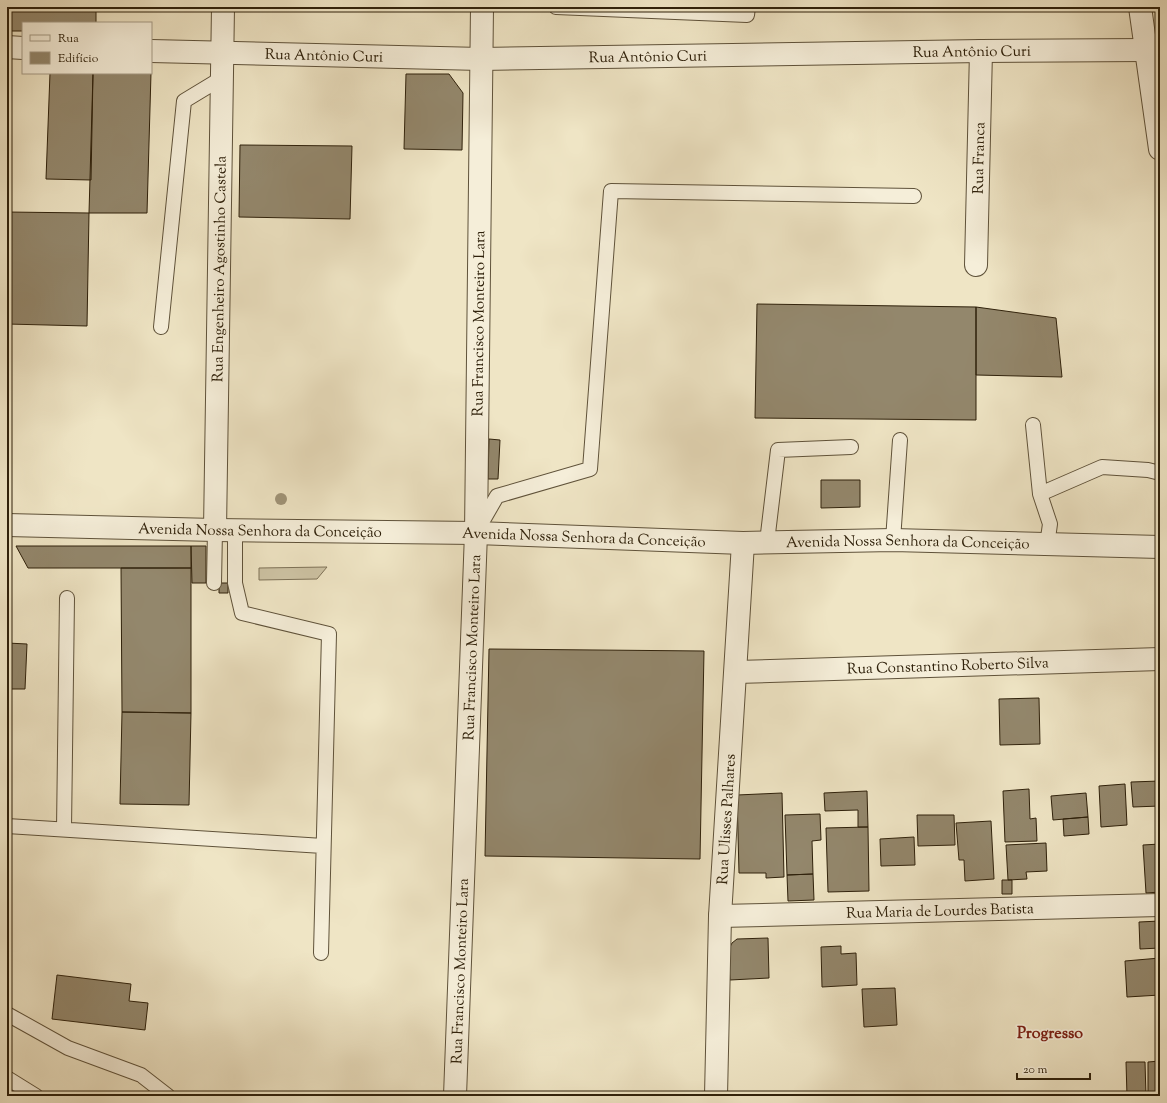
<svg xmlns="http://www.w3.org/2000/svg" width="1167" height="1103" font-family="'Sorts Mill Goudy',serif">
	<rect width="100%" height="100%" fill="#efe5c5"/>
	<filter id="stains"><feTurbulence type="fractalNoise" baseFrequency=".005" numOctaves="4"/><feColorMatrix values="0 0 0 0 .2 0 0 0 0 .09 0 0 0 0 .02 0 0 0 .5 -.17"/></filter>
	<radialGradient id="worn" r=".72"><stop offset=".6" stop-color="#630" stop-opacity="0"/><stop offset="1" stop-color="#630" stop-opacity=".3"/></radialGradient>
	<path fill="#cec4a5" stroke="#7e7258" d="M327,567L317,579L259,580V568Z"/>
	<path fill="#93876c" stroke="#2f210b" d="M7,7H96V23H23V31H7Z
		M50,73H93L91,180L46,179Z
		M93,73H151L147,213H89Z
		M406,74H449L463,93L462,150L404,149Z
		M240,145L352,146L350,219L239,217Z
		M7,212L89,213L87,326L7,324Z
		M757,304L976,307V420L755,418Z
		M976,307L1056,318L1062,377L976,375Z
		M489,439L500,440L498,479H488Z
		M821,480H860V507L821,508Z
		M16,546H191V568H28Z
		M191,546H206V583H192Z
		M121,568H191V713L122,712Z
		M219,583H228V593H219Z
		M7,643L27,644L25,689H7Z
		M489,649L704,651L700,859L485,856Z
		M1039,698L1040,744L1000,745L999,699Z
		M122,712L191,713L189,805L120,804Z
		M1160,781V806L1133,807L1131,782Z
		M1125,784L1127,825L1101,827L1099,786Z
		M1029,789L1030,819L1036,818L1037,841L1005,842L1003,791Z
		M867,791L868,827H858V810L825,811L824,793Z
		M782,793L784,877L766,878V873H739L737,795Z
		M1086,793L1088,817L1053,820L1051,796Z
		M820,814L821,840L812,841L813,874L787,875L785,815Z
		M917,815H954L955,845L918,846Z
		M1088,817L1089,834L1064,836L1063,819Z
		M991,821L994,879L965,881L964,860H959L956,823Z
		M868,827L869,891L828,892L826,828Z
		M914,837L915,865L881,866L880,839Z
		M1046,843L1047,871L1026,872L1027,879L1008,880L1006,845Z
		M1160,844V892L1146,893L1143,845Z
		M813,874L814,900L788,901L787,875Z
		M1002,880H1012V894H1002Z
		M1160,921V948L1140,949L1139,922Z
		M768,938L769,978L730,980L728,951L732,943L737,939Z
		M841,946V954L856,953L857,985L822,987L821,947Z
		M1160,958V995L1127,997L1125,961Z
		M57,975L131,984L129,1001L148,1003L145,1030L52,1019Z
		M895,988L897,1025L864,1027L862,989Z
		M1160,1061V1096H1148V1062Z
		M1126,1062H1145L1146,1096H1127Z"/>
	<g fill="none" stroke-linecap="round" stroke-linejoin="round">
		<defs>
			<path id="service" d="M556,7L747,15L748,7
				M161,327L184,101L222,78
				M1033,425L1040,494L1050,524L1047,545
				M1040,494L1102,467L1148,470L1160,473
				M478,529L497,496L590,469L611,191L914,196
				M235,530V583L242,613L329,634L321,953
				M893,540L900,440
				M767,542L778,450L851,447
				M214,583L215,530
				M7,826L323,846
				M64,829L67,598
				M7,1014L68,1048L141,1075L168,1096
				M7,1078L36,1096"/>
			<g id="minor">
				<path d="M7,47L23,48"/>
				<path id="s1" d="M151,51L481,59L981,51L1146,50"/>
				<path id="s2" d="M976,265L981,51"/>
				<path id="s3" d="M215,530L223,7"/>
				<path id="s4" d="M736,672L1160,659"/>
				<path id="s5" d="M720,916L1160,905"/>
				<path id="s6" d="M455,1096L476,533L482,7"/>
			</g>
			<g id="tertiary">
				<path d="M1140,7L1160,149"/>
				<path id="s7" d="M7,525L215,530L476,533L743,543L893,540L1160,547"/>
				<path id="s8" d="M716,1096L720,916L743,543"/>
			</g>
		</defs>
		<use href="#service" stroke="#5f523a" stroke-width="16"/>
		<use href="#minor" stroke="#5f523a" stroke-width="24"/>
		<use href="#tertiary" stroke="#5f523a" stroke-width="24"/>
		<use href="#service" stroke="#f5eed9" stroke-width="14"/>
		<use href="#minor" stroke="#f5eed9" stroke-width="22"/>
		<use href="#tertiary" stroke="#f5eed9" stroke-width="22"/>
	</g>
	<circle fill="#a09478" cx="281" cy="499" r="6"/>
	<g text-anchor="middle" stroke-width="3.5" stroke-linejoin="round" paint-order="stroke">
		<g font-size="15" fill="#2f210b" stroke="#f5eed9">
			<text dy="5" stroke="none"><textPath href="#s1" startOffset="821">Rua Antônio Curi</textPath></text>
			<text dy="5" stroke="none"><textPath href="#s1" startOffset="173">Rua Antônio Curi</textPath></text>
			<text dy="5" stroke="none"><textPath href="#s1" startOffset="497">Rua Antônio Curi</textPath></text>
			<text dy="5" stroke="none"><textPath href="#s2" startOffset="107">Rua Franca</textPath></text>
			<text dy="5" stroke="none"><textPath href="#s3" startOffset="261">Rua Engenheiro Agostinho Castela</textPath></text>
			<text dy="5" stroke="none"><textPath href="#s6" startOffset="773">Rua Francisco Monteiro Lara</textPath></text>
			<text dy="5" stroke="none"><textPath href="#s7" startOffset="253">Avenida Nossa Senhora da Conceição</textPath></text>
			<text dy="5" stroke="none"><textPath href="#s7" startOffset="577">Avenida Nossa Senhora da Conceição</textPath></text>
			<text dy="5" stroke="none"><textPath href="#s7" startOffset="901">Avenida Nossa Senhora da Conceição</textPath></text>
			<text dy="5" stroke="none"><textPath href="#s6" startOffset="449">Rua Francisco Monteiro Lara</textPath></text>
			<text dy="5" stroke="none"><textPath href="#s4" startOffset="212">Rua Constantino Roberto Silva</textPath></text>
			<text dy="5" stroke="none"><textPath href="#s8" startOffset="277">Rua Ulisses Palhares</textPath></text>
			<text dy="5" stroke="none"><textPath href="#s5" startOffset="220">Rua Maria de Lourdes Batista</textPath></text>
			<text dy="5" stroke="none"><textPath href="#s6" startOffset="125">Rua Francisco Monteiro Lara</textPath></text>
		</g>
		<g font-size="16" font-weight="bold" fill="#7a1f14" stroke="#f5eed9">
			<text x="1050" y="1038">Progresso</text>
		</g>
	</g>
	<rect width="1167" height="1103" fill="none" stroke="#efe5c5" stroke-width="24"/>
	<rect x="8" y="8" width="1151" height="1087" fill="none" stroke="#2f210b" stroke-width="2"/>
	<rect x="12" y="12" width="1143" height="1079" fill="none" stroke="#2f210b"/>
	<rect x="22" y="22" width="130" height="52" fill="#f5eed9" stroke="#a69c87"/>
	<rect x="30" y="35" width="20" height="6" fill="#f5eed9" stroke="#a69c87"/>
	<text x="58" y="42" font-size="12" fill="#2f210b">Rua</text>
	<rect x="30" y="52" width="20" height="12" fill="#93876c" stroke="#a69c87"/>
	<text x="58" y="62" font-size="12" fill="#2f210b">Edifício</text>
	<path d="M1017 1073v6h73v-6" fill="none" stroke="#2f210b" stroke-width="2"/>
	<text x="1023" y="1073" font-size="12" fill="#2f210b" stroke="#f5eed9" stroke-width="3" paint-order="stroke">20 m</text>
	<rect width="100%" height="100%" filter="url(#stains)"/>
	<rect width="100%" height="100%" fill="url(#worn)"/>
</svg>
